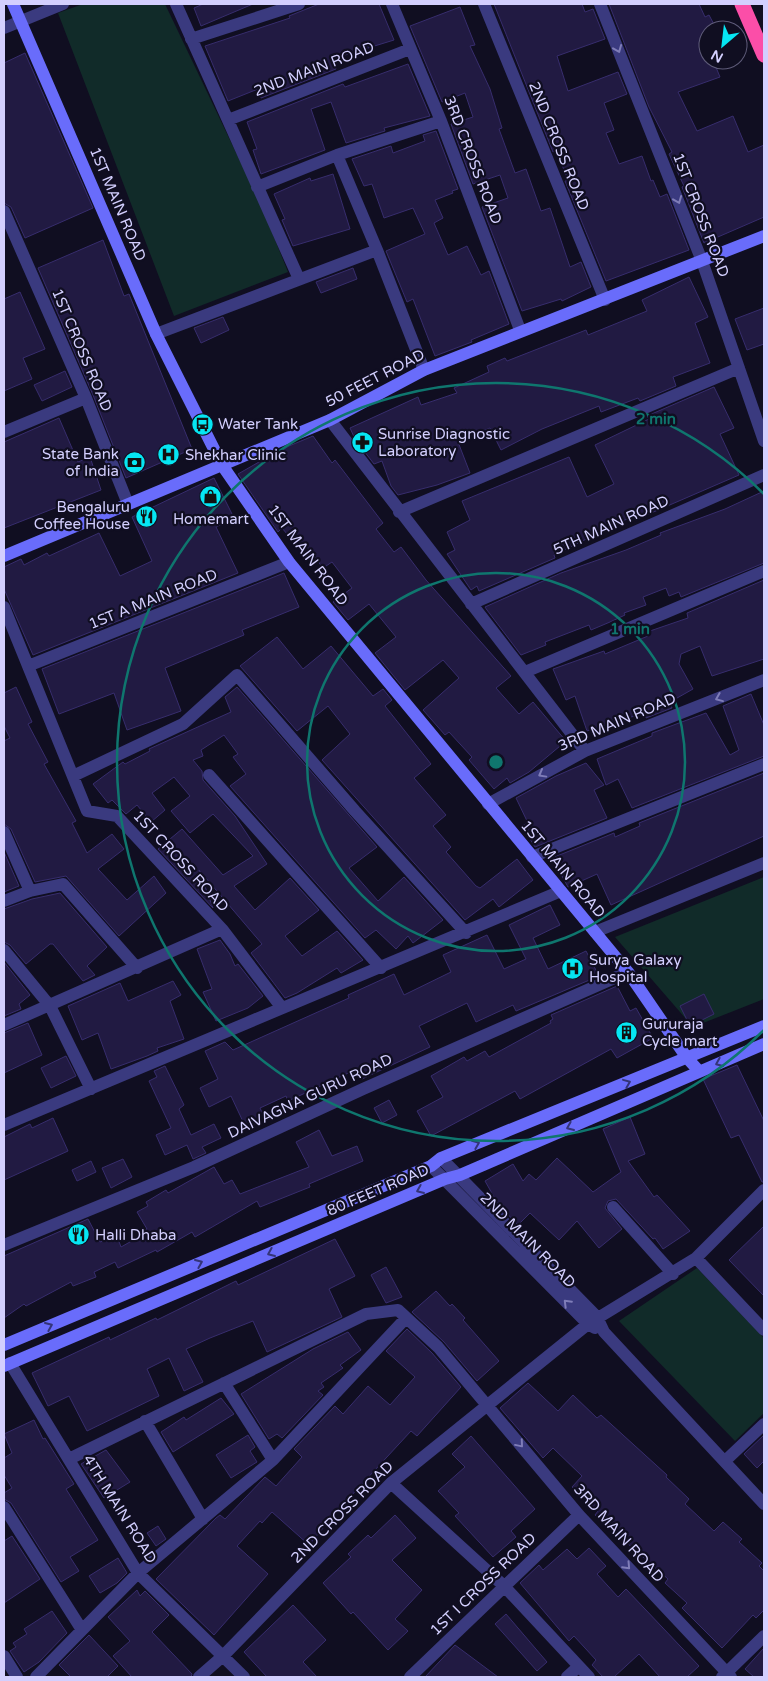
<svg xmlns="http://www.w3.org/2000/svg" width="768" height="1681" font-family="'Varela Round',sans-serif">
	<rect width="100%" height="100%" fill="#100e21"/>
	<path fill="#112b29" d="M83,4H165L261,205L288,272L174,316L58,13Z
		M764,877V999L693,1027L615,937Z
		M697,1268L764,1338V1413L735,1441L619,1321Z"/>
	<path fill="#211a42" stroke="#372d6d" d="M203,4H253L201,26L194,8Z
		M319,4H379L394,40L342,56L343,58L333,62L336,69L261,98L258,89L228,101L205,46L290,18L289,16Z
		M494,4H582L585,12L593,9L605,39L557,56L568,91L618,72L627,94L604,103L614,130L606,133L619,164L642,156L651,181L653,180L660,197L667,194L689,250L606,281L565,181L568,180L556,150L553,152Z
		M609,4H699L705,17L709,15L717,30H708V60H713L720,77L678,92L697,131L733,116L748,152L764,145V217L704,243L682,187L684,186L669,154L672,152L649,107Z
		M460,7L475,45L470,46L490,89L502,128L499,129L515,173L526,169L541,211L550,208L570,267L581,262L591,287L562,301L561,299L522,311L482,207L508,198L500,175L473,184L451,124L473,117L465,93L442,102L410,26Z
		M25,53L93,208L25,238L11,207L4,203V63Z
		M408,64L430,116L384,128L385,131L346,143L331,102L311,109L325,150L261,174L253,150L257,149L247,122L343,84L345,87Z
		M436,131L458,189L452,191L453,193L435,200L443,218L434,223L448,255L467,246L481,275L489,271L509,324L471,340L472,342L435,356L413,299L407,302L386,251L425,234L413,208L384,218L372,184L364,186L352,159L391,146L393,153L425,141L423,135Z
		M333,174L350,229L293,246L282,220L285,219L274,194L310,178L311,181Z
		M103,240L124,296L129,294L192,449L126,478L93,395L38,268Z
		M353,268L357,279L321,293L316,282Z
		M689,277L708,317L695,323L710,363L673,377L676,386L640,401L638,398L601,412L599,406L542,429L501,450L490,428L458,442L470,473L437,485L398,495L391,486L382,461L374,464L355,439L350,428L418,397L421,405L457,393L454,388L489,372L487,366L505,358L507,361L586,330L588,335L647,311L642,300Z
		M20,292L45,349L23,358L32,379L4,391V299Z
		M764,308V344L747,350L735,319Z
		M223,317L229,330L201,343L194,328Z
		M65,371L72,387L42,401L34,385Z
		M714,387L734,428L720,434L739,475L635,520L633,516L554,555L555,558L479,591L477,586L471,590L447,554L455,550L447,532L470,520L462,501L569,457L587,497L614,484L595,445L649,419L647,416Z
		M59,418L78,462L90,457L101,490L4,528V442Z
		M313,436L332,463L335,460L383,523L376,529L394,552L401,547L426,580L511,676L496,688L519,714L533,702L566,741L529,772L510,783L507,778L494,789L469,760L472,757L449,732L445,735L423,710L459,678L443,660L405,690L375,653L396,637L369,604L348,620L333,602L352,588L332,562L323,568L304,543L299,548L282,528L278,532L238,474L266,458L267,460L289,446Z
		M214,478L234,518L216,527L238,573L33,655L4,589V567L21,559L24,565L47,553L49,556L99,533L120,576L152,561L132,517Z
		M764,491V563L681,597L679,592L669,596L666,588L643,597L646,605L624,613L625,615L610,622L591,630L589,625L545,642L546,645L521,655L487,610L485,607L561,573L626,550L661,535L660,533L725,509Z
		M284,573L299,607L242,630L244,635L165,668L181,711L127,730L114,693L59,714L42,669Z
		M764,580V659L712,676L700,646L681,654L679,664L693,689L670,702L672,708L646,718L644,713L587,731L575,696L566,700L553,669L604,651L605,654L648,636L647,632L688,618L687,613Z
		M277,637L303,669L331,646L373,696L383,689L392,700L385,706L431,764L414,778L446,815L433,826L451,847L446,852L476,886L480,888L517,859L533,880L499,907L493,899L465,920L322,760L350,734L328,706L297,731L240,666Z
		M16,687L32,722L28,724L48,762L44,764L76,821L72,823L87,853L112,834L124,849L98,869L127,900L154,876L166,893L119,936L66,876L35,882L11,829L4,824V741L10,738L4,726V693Z
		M237,687L377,847L349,868L378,901L404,877L443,920L413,943L408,936L396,949L376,930L365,938L230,786L246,774L233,757L238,754L224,735L201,750L203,756L193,760L202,771L203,780L235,816L267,864L234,886L255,910L290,878L319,910L285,936L302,956L337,931L363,960L341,973L337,968L297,993L285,998L251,953L262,944L199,870L213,908L158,849L182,829L223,875L253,856L213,814L190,833L171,811L190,796L174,777L152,793L165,810L151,822L137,805L126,814L112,800L108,803L93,784L123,762L125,764L150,751L149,749L231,712L225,697Z
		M751,694L764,725V756L632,808L618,779L606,785L597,759L652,736V733L706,713L730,755L739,750L723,706Z
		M586,763L604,785L594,790L607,818L535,847L522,826L528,823L516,798L556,776Z
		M764,773V836L611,905L597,874L568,887L552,858L614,833L615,837L640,826L639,823Z
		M4,852L19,886L4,892Z
		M60,893L107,947L87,966L95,975L83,981L53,944H50L26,964L10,945L4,942V909L32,899Z
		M550,905L560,925L533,938L548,969L586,951L599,976L516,1011L513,1005L476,1022L467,1003L419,1026L430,1047L362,1079L357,1069L288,1101L286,1096L260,1108L265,1119L246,1128L231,1096L209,1107L200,1088L218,1079L205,1051L225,1042L233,1050L349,998L348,995L394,974L404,995L451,972L443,955L487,935L504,969L526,959L509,925Z
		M220,940L230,954L235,966L238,964L263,996L248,1008L216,1021L203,992L212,989L197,949Z
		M4,962L30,995L19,1004L21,1009L4,1016Z
		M173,981L181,995L170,1001L184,1039L157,1048L158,1051L147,1056L111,1069L98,1033L82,1040L68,1006L120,983L128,1001Z
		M617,986L630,1011L636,1008L653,1038L617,1058L611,1049L520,1099L515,1091L431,1136L417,1111L443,1097L431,1076L464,1057L467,1061L485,1051L489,1057L551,1023L550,1021L553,1019L551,1015Z
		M704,994L714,1014L690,1026L680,1006Z
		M28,1023L42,1055L4,1073V1033Z
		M66,1056L76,1076L51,1088L41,1068Z
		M737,1065L764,1121V1182H762L739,1135L731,1138L703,1079Z
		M165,1066L184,1105L179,1109L191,1135L214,1124L221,1138L202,1147L206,1153L193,1159L187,1145L165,1155L156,1135L171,1128L149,1081L157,1077L154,1071Z
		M389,1100L397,1115L382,1123L374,1108Z
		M630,1117L645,1154L628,1161L654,1197L657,1195L690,1231L663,1249L655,1238L653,1239L616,1199L608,1201L605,1208L622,1229L599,1248L577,1221L559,1240L530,1213L518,1225L498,1204L485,1181L513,1164L523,1181L529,1174L536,1180L557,1158L593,1192L621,1172L603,1129Z
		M53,1118L68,1151L4,1180V1137L30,1124L32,1128Z
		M319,1130L332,1156L357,1146L363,1161L309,1184L310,1187L260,1207L257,1201L195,1237L192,1232L157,1252L156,1250L118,1268L115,1262L94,1272L96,1277L73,1286L71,1282L26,1306L24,1304L4,1318V1256L88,1219L100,1242L117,1236L121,1247L146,1233L144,1230L147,1229L137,1212L148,1206L146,1202L166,1190L168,1193L214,1167L224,1184L232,1180L240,1194L309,1167L296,1142Z
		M123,1159L132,1177L111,1188L102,1168Z
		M91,1161L96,1172L77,1181L72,1170Z
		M764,1226V1296L729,1260Z
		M335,1239L355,1276L329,1289L342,1317L267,1352L253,1321L210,1338L186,1349L203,1382L184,1391L169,1358L147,1369L159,1396L87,1431L69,1396L48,1406L32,1373L109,1337L110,1340L156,1318L157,1320L236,1281L238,1285Z
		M386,1267L402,1297L386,1303L371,1275Z
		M436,1291L450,1306L452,1304L465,1318L463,1320L499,1361L477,1381L444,1342L412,1312Z
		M407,1329L432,1353L461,1387L417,1436L411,1431L338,1510L309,1545L272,1512L262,1523L260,1521L237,1546L268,1574L214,1635L156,1579L216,1518L220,1515L225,1519L265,1477L276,1486L302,1457L294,1449L335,1406L343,1414L368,1386L390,1405L415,1377L386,1351Z
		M348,1332L361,1350L340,1365L343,1368L321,1383L324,1387L318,1391L323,1395L282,1438L277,1434L269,1439L241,1394L313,1349Z
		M528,1383L558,1411L573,1395L597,1418L601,1415L667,1475L666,1477L689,1499L685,1504L714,1531L723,1522L742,1539L739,1542L762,1563L759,1566L764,1571V1610L756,1618L753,1615L722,1648L682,1608L687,1603L665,1583L668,1579L595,1515L598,1511L572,1487L582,1476L553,1448L543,1458L500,1408Z
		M221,1398L234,1414L173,1452L161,1432L184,1417L186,1420Z
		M34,1420L43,1439L45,1438L74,1484L66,1489L98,1540L70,1557L79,1571L61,1582L11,1503L4,1499V1493L12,1488L4,1475V1458L12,1453L4,1434Z
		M248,1435L255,1447L250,1451L257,1462L231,1478L216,1455Z
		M764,1435V1461L757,1468L744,1454Z
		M471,1436L535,1509L511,1531L516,1537L493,1557L455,1516L459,1513L438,1491L465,1467L452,1454Z
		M106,1450L130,1482L104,1498L81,1464Z
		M395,1515L416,1538L392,1560L422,1590L395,1619L408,1631L388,1650L353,1612L351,1614L323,1583L351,1557L348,1554L368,1535L371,1538Z
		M158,1526L166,1539L156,1546L147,1533Z
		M12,1536L40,1579L4,1603V1541Z
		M589,1548L606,1566L597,1574L618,1597L626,1589L699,1666L687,1677H660L639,1654L614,1677H603L592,1665L596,1660L574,1636L569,1641L520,1583L539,1565L543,1570L567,1549L577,1559Z
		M118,1558L127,1573L117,1583L100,1593L89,1576Z
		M137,1590L140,1596L145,1591L169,1615L152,1632L192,1674L191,1677H132L113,1656L130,1641L108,1617Z
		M293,1605L326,1640L303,1662L317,1677H267L244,1652Z
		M52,1611L67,1633L39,1662L24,1672L10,1651L16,1647L13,1643L27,1634L24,1629Z
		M506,1614L547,1662L537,1671L495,1624Z
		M89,1635L118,1666L107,1677H71L59,1665Z
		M455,1645L498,1677H425Z
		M764,1648V1677H754L745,1669Z"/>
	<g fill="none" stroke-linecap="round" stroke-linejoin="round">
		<path stroke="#3a3a7f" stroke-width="12" d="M176,4L299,279
			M392,4L441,121L520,330
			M484,4L605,300
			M600,4L702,261L764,441
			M4,28L63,4
			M191,39L299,4
			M228,120L410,49
			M337,155L377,250L424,370
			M257,187L337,155L441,121
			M4,211L86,398L128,504
			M156,334L377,250
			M330,420L585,751
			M4,432L86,398
			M399,512L739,368
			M471,604L764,475
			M4,607L87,811L117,816L222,929L282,1008
			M28,666L289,562
			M525,672L764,571
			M209,775L381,968
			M73,776L183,724L237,675L355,811L466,933
			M488,804L585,751L764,680
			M4,832L30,891
			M532,857L764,764
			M4,901L30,891L63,884L137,968
			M595,932L764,863
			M4,950L50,1006L91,1089
			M4,1025L222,929
			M4,1125L561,891
			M441,1158L597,1317L604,1332L764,1504
			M431,1166L588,1324L595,1328
			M613,1207L673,1274
			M4,1245L194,1167L363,1089L628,972
			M696,1258L764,1330
			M10,1363L138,1573L244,1677
			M224,1383L273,1460
			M145,1421L203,1519
			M69,1459L366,1314L398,1310L438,1347L579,1515L731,1677
			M725,1461L764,1424
			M391,1483L504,1586L589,1677
			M4,1507L82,1630
			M4,1656L17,1677
			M36,1677L138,1573L273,1460L406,1318
			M199,1677L223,1656L391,1483L588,1324L696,1258L764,1190
			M410,1677L579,1515
			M567,1677L578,1667
			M722,1677L764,1636"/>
		<path stroke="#696cfb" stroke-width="12" d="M13,4L156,334L222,465L289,562L628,972L687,1058L699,1071
			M4,556L330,420L424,370L764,236
			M4,1345L431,1166L441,1158L764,1026
			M4,1366L445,1179L460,1175L764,1044"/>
		<path stroke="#fb4ea8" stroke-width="15" d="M742,4L764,55"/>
	</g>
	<defs><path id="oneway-chevron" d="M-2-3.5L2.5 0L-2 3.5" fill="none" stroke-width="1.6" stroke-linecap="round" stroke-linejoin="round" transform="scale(1.25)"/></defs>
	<g stroke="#7f7db8">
		<use href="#oneway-chevron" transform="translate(618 49) rotate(68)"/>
		<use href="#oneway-chevron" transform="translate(678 200) rotate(68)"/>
		<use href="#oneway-chevron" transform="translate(719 698) rotate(158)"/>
		<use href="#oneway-chevron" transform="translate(542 774) rotate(151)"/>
		<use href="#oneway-chevron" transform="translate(567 1303) rotate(-135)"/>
		<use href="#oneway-chevron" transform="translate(520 1444) rotate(50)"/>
		<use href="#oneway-chevron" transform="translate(627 1566) rotate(47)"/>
	</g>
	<g stroke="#343478">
		<use href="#oneway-chevron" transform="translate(719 1063) rotate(157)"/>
		<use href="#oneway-chevron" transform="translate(627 1083) rotate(-22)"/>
		<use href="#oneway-chevron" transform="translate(570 1127) rotate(157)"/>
		<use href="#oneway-chevron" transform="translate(476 1144) rotate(-22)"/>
		<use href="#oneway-chevron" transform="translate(420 1190) rotate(157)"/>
		<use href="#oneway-chevron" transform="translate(271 1253) rotate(157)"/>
		<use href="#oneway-chevron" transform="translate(199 1263) rotate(-23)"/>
		<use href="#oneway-chevron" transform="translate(49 1326) rotate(-23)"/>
	</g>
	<g fill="none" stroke="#0f766e" stroke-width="2.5">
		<circle cx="496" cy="762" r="189"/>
		<path d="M764 1030A379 379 0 1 1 764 494"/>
	</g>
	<defs>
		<symbol id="bus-disc" viewBox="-11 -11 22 22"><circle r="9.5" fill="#06e6f3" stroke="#100e21"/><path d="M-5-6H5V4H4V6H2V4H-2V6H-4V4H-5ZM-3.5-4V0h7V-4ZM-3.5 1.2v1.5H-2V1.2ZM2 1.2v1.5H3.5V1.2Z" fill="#111"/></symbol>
		<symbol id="pharmacy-disc" viewBox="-11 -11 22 22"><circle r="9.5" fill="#06e6f3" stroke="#100e21"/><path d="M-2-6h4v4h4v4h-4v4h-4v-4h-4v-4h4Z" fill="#111"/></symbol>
		<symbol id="hospital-disc" viewBox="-11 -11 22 22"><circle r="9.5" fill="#06e6f3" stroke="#100e21"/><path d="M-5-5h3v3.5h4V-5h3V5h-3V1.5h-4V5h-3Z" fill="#111"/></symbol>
		<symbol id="bank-disc" viewBox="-11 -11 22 22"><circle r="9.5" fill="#06e6f3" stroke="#100e21"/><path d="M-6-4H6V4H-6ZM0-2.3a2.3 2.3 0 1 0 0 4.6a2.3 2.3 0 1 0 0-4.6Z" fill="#111"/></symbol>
		<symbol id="shop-disc" viewBox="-11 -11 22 22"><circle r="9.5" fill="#06e6f3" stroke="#100e21"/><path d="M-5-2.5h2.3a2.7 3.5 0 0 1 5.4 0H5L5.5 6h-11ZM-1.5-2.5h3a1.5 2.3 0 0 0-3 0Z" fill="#111"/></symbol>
		<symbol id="restaurant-disc" viewBox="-11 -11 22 22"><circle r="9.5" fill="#06e6f3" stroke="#100e21"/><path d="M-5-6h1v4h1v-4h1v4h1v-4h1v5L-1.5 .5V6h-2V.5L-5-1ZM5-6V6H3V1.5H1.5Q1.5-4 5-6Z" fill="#111"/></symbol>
		<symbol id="building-disc" viewBox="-11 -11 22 22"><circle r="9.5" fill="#06e6f3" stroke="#100e21"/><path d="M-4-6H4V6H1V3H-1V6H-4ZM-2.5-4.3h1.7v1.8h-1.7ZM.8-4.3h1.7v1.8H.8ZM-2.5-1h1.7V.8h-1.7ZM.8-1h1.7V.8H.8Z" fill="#111"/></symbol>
	</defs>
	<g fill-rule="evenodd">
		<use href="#bus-disc" x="190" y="412" width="25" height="25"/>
		<use href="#pharmacy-disc" x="350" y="430" width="25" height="25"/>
		<use href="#hospital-disc" x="156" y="442" width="25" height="25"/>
		<use href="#bank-disc" x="122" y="450" width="25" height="25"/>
		<use href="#shop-disc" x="198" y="484" width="25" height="25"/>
		<use href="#restaurant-disc" x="134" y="504" width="25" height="25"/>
		<use href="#hospital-disc" x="560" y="956" width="25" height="25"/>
		<use href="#building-disc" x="614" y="1020" width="25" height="25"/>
		<use href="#restaurant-disc" x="66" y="1222" width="25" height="25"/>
	</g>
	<g text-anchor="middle" stroke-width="4.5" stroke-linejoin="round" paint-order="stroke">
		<g font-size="15" fill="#d3cffe" stroke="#100e21">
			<text transform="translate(314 69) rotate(-21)" y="5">2ND MAIN ROAD</text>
			<text transform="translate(559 146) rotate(68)" y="5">2ND CROSS ROAD</text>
			<text transform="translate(473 160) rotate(69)" y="5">3RD CROSS ROAD</text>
			<text transform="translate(118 204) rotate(67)" y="5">1ST MAIN ROAD</text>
			<text transform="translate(701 215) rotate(69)" y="5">1ST CROSS ROAD</text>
			<text transform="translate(82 350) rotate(67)" y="5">1ST CROSS ROAD</text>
			<text transform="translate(375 378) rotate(-27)" y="5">50 FEET ROAD</text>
			<text transform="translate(611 525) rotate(-24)" y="5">5TH MAIN ROAD</text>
			<text transform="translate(308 555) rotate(53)" y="5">1ST MAIN ROAD</text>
			<text transform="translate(153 599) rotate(-22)" y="5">1ST A MAIN ROAD</text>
			<text transform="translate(617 722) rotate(-23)" y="5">3RD MAIN ROAD</text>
			<text transform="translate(181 861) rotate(47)" y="5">1ST CROSS ROAD</text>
			<text transform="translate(563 869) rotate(50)" y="5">1ST MAIN ROAD</text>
			<text transform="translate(310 1096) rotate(-25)" y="5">DAIVAGNA GURU ROAD</text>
			<text transform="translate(378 1190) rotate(-23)" y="5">80 FEET ROAD</text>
			<text transform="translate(528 1240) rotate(45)" y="5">2ND MAIN ROAD</text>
			<text transform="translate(120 1509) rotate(58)" y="5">4TH MAIN ROAD</text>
			<text transform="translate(342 1512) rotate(-45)" y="5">2ND CROSS ROAD</text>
			<text transform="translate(619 1533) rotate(48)" y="5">3RD MAIN ROAD</text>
			<text transform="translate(483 1584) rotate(-44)" y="5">1ST I CROSS ROAD</text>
		</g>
		<g font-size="15" fill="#d3cffe" stroke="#100e21" text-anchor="start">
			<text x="218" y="429">Water Tank</text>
			<text x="378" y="439">Sunrise Diagnostic<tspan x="378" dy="17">Laboratory</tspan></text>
			<text x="119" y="459" text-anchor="end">State Bank<tspan x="119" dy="17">of India</tspan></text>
			<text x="185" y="460">Shekhar Clinic</text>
			<text x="130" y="512" text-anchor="end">Bengaluru<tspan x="130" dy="17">Coffee House</tspan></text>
			<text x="211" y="524" text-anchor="middle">Homemart</text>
			<text x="589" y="965">Surya Galaxy<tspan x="589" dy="17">Hospital</tspan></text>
			<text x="642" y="1029">Gururaja<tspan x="642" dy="17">Cycle mart</tspan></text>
			<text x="95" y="1240">Halli Dhaba</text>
		</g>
	</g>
	<circle cx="496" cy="762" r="8" fill="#0f766e" stroke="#100e21" stroke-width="2.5"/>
	<g font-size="15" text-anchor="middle" font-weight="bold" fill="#0f766e" stroke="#100e21" stroke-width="4.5" stroke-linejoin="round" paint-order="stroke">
		<text x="656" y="424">2 min</text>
		<text x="630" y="634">1 min</text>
	</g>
	<rect width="768" height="1681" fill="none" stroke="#d3cffe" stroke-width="10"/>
	<g transform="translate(723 45) rotate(208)"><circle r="24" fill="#100e21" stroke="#5e5b79"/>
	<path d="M0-4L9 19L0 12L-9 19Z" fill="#06e6f3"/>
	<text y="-8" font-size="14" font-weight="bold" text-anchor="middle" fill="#d3cffe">N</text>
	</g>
</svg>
